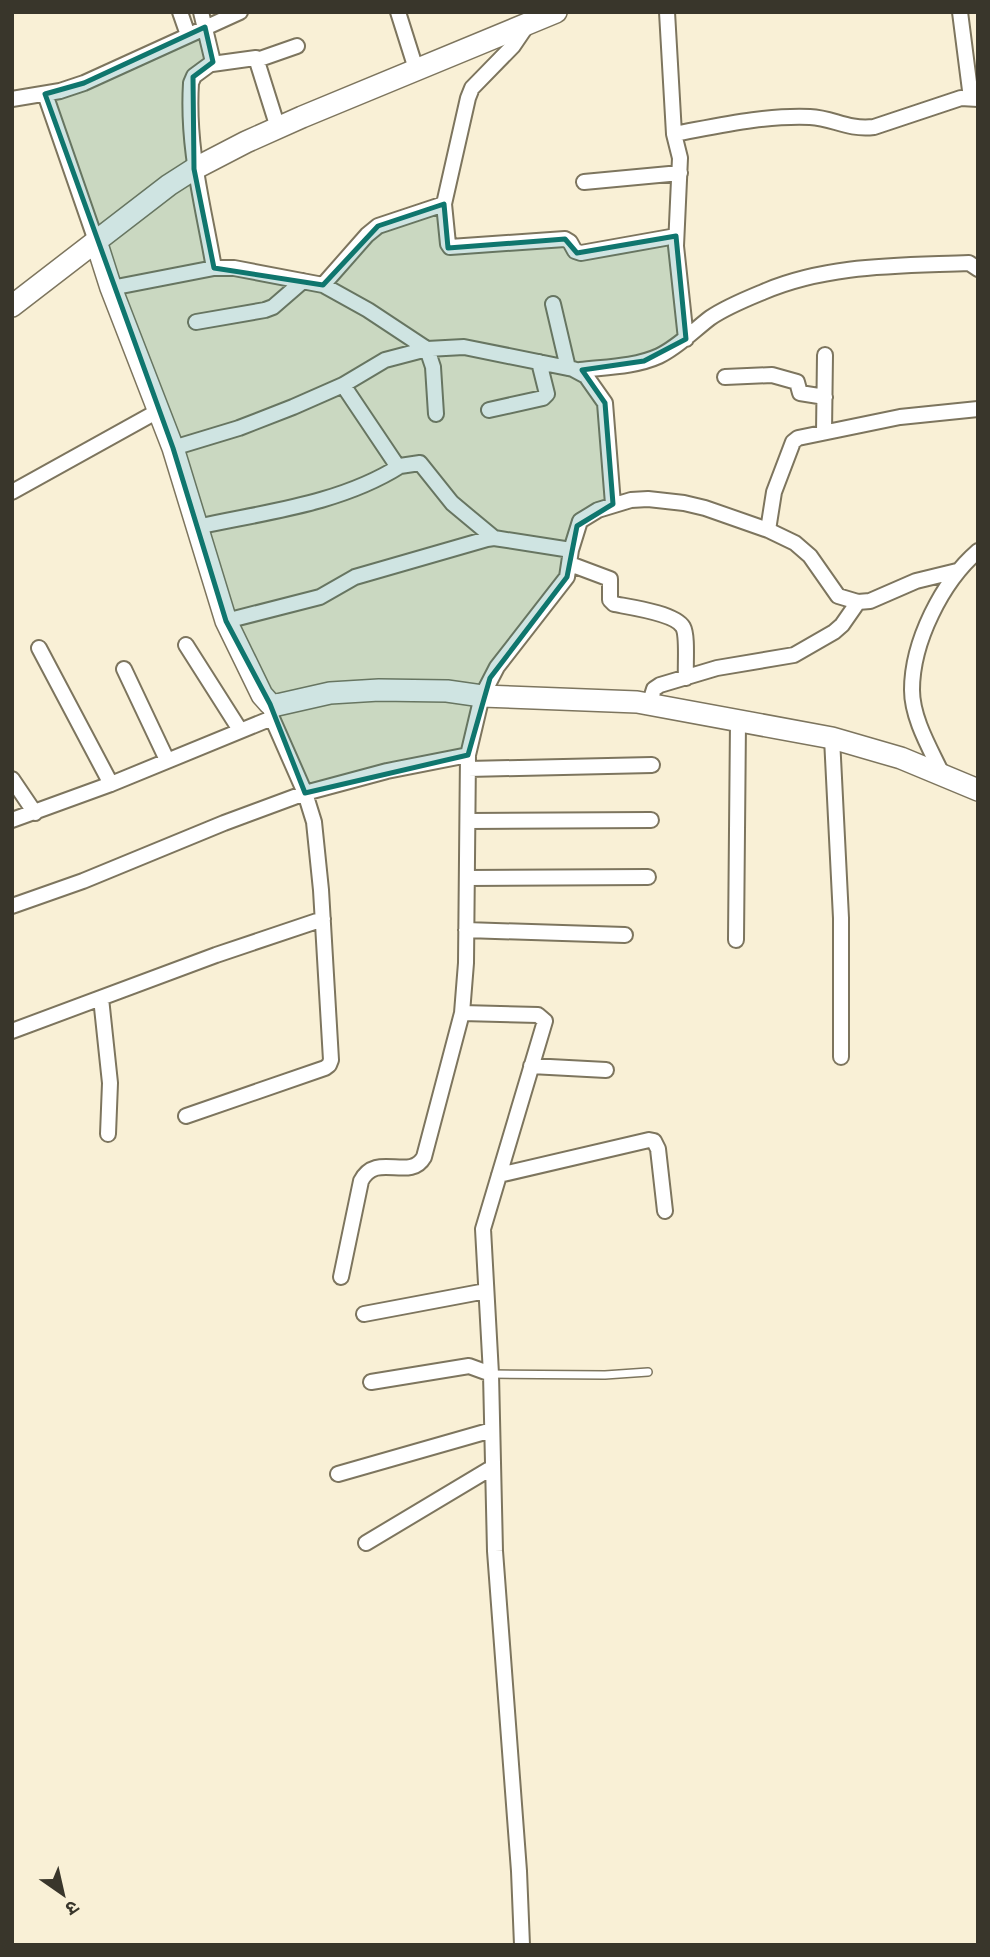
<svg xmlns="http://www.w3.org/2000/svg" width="990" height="1957" font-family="'Nunito Sans','Noto Sans Devanagari',sans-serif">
	<rect width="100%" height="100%" fill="#f9f0d6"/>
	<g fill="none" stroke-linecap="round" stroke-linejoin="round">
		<defs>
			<path id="lane" d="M491,1374L605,1375L648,1372"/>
			<path id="street" d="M180,12L188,35
				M201,12L213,62L194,76L191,83C187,149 203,204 214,268
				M398,12L416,69
				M667,12L674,134L680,158L676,246L686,339
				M960,12L971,98
				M257,60L297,46
				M212,64L256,58L278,128
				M45,94L96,241
				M12,99L60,91L84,83L240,12
				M674,134C718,126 765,115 810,117C834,118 846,130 874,127L961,98L978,99
				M584,182L680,173
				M444,204L448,244L450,247L565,239L570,242L575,251L581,253L676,236
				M323,285L367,235L378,226L444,204L468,98L472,88L513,46L528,24
				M111,288L214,268H234L323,285L368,310L427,349L433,367L436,414
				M553,304L568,368
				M196,322L265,310L273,307L303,281
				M580,370C605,367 635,367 659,356C678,347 693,331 710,318C726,307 746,299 763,292C828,264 900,266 969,263L978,269
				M725,377L772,375L797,382L800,393L825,397
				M343,385L396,464L400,466L420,463L452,503L494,538
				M489,410L543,398L547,394L539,362
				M824,432L825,355
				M173,448L239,428L293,407L343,385L385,360L427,349L464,347L573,369L586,376L605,403L613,504
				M12,492L158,411
				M197,527C265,512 340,504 400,466
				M768,530L774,492L793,442L798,438L900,417L978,409
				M570,564L610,579V600L614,604C629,607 675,613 683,627C688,636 685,666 686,678
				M226,621L320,597L355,577L487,539L494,538L571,550
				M186,645L240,730
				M39,648L111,784
				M124,669L167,760
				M649,705L654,689L660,685L717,668L794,655L834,632L842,625L858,602
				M832,738L841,918V1057
				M468,769L652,765
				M943,776C931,750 912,719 912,690C912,642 942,582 978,551
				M12,779L35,813
				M12,820L111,784L272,718
				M468,821L651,820
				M467,878L648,877
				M12,906L83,881L224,823L305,793L387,771L468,755
				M466,930L625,935
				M736,940L738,722
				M101,998L110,1083L108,1134
				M462,1013L538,1015L545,1021L483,1229L491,1374L495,1551L519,1871L522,1945
				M12,1031L216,955L323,919
				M531,1066L606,1070
				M186,1116L325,1068L329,1065L331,1060L321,890L314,822L305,793L272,718L270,704
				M499,1175L649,1140L654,1141L658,1149L665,1211
				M341,1277L361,1181C376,1151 410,1182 424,1157L462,1013L466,963L468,755L482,696L497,667L567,577L571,550L580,521L598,510L631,500L648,499L684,503L705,508L768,530L795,543L810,556L838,596L858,602L870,601L916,581L957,571
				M364,1314L486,1291
				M371,1382L469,1366L491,1374
				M338,1474L492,1430
				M366,1543L493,1467"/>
			<path id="secondary" d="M96,241L111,288L173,448L226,621L262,695L270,704L277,705L330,693L379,690L447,691L482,696L637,702L832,738L901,758L978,790
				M12,306L169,185L194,169L246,142L302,117L556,12"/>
		</defs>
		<use href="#lane" stroke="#7d755e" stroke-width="10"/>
		<use href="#street" stroke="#7d755e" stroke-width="18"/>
		<use href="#secondary" stroke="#7d755e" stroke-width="24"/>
		<use href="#lane" stroke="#fff" stroke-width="7"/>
		<use href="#street" stroke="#fff" stroke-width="14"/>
		<use href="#secondary" stroke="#fff" stroke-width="21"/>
	</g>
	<path fill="#0f766e" fill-opacity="0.2" stroke="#0f766e" stroke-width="5" stroke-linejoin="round" d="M205,27L213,62L193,77L194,169L214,268L323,285L378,226L444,204L448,248L565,239L577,253L676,236L686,339L644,361L582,370L605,403L613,504L577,526L567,577L490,678L468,755L305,793L270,704L226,621L173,448L45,94L84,83Z"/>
	<rect width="990" height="1957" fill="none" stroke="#39362b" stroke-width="28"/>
	<g transform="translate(63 1894) rotate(146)" stroke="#f9f0d6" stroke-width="5" paint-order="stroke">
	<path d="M0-5L12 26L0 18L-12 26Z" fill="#39362b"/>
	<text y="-10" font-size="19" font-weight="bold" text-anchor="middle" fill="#39362b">उ</text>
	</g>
</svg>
